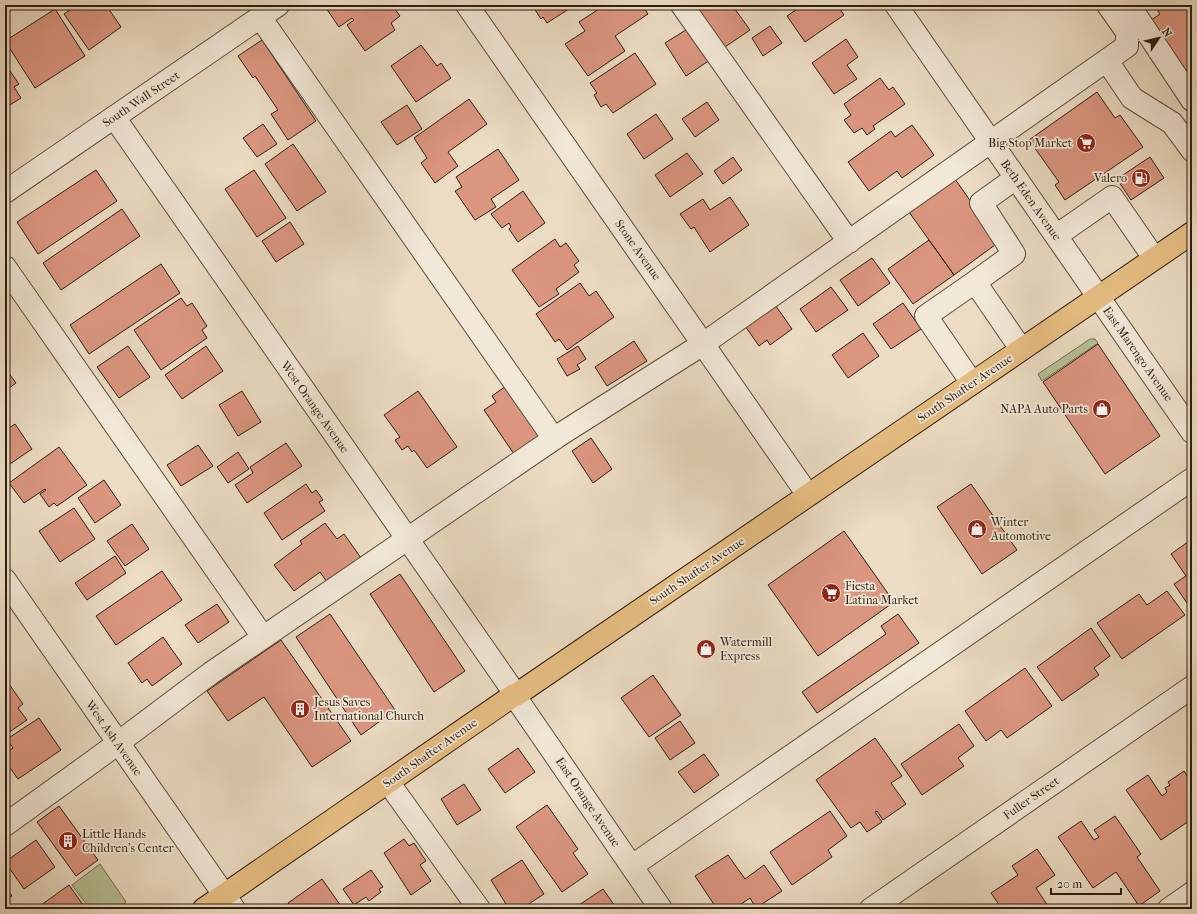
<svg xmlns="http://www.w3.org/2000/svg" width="1197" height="914" font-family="'IM FELL French Canon',serif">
	<rect width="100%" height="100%" fill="#ebdcc3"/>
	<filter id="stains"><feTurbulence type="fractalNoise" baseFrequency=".005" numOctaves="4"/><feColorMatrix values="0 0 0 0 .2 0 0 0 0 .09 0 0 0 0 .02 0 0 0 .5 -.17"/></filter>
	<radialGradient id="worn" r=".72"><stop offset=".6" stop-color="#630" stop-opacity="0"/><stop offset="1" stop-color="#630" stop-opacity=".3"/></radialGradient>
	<path fill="#b7c094" stroke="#726e52" d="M1090,339H1095L1098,343L1042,381L1038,374Z
		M100,864L126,902L117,909H90L72,885Z"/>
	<path fill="#db9680" stroke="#2e1d0f" d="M77,5H106L121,27L89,50L64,14Z
		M330,5H392L400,16L391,23L395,30L365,51L347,25L354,20L352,18L339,27L326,8Z
		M532,5H575L547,23L543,17L541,19Z
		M605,5H642L648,14L615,36L625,51L588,76L565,44L585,31L579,22Z
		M704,5H732L750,30L722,49L695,11Z
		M803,5H837L844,15L805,42L787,16Z
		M1160,5H1188L1192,10V87L1147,23L1160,14L1156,8Z
		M55,9L85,56L35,88L5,41Z
		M770,26L782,43L763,56L752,38Z
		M689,28L710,60L686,76L665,43Z
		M846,39L858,57L847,65L857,79L834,94L812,63Z
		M262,40L316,121L288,140L271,114L278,110L255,76L253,78L238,56Z
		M421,45L437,66L441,63L451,78L416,102L391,66Z
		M635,53L656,84L613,113L606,104L601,107L594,95L597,93L590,83Z
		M5,64L19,84L14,87L21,98L5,108Z
		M880,78L889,90L893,87L905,104L873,126L875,129L867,135L862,128L854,133L844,120L851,115L844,104Z
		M1097,92L1115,118L1120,115L1143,147L1065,200L1055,185L1059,182L1029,140Z
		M469,99L487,124L448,152L458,166L435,183L421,163L427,158L414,138Z
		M707,102L719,120L695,137L682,119Z
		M407,105L422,129L397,145L381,122Z
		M656,114L673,139L644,159L627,134Z
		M263,124L277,144L257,157L243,138Z
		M912,125L934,155L902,178L897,171L869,191L848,162L891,131L895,137Z
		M293,144L326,192L297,211L265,164Z
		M498,149L519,180L491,199L496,207L475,220L455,191L462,187L456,177Z
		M687,153L703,174L670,197L655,175Z
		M733,157L742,170L723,184L714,171Z
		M1150,157L1164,178L1131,200L1117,179Z
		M96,170L117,201L38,254L17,222Z
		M254,170L286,218L257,237L225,189Z
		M955,179L999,242L954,275L909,212Z
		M523,191L545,223L518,242L509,229L511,227L509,223L502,228L491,214Z
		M730,197L749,225L710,252L694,227L691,229L680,214L703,199L710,210Z
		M122,209L140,236L61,290L43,263Z
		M290,222L304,244L276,262L262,241Z
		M555,239L560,247L566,243L579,261L574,265L579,272L556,289L559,294L539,307L512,270Z
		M929,240L954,275L913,304L888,269Z
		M872,258L890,283L858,306L840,280Z
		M161,264L180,293L89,354L70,325Z
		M580,283L589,296L596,291L614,317L567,350L559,339L555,342L536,314Z
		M831,287L848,310L816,332L800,309Z
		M181,298L187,306L192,303L207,326L202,330L207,338L161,370L134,330Z
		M773,302L792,329L770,345L767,340L759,346L743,323Z
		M903,303L921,329L891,349L873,324Z
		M863,333L879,356L848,378L832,355Z
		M634,341L647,361L607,386L595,367Z
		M1098,344L1160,436L1105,474L1043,382Z
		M128,346L150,377L119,398L97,367Z
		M206,346L223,371L182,399L165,375Z
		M578,346L586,359L577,365L580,369L567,376L557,359Z
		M5,368L16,383L5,391Z
		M506,386L540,435L514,454L484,410L496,402L492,396Z
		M242,391L261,422L238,436L219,405Z
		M418,391L457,447L427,468L414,450L412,452L408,446L402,450L395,440L400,437L384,415Z
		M15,424L32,449L7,466L5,463V431Z
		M591,438L612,469L593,483L572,451Z
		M286,443L302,466L247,503L235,485L253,473L250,467Z
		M198,445L213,466L181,486L167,465Z
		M59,447L87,485L57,506L54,503L49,507L40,494L46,490L45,489L24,503L9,483Z
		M238,452L249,469L228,483L217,467Z
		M104,480L121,505L95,523L78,498Z
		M306,484L312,493L316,490L323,500L319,502L325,511L282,540L264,513Z
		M971,484L1017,550L982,574L937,507Z
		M74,508L95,539L60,562L39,531Z
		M325,523L337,539L344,534L361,558L327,582L320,572L294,591L274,565L302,544L300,541Z
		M132,524L149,549L125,566L107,541Z
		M844,531L894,602L818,656L768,585Z
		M1192,539V608L1191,609L1174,584L1186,576L1171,554Z
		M115,556L126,573L87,600L75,583Z
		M162,571L182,600L116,645L96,616Z
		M400,574L465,671L434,692L370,594Z
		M1167,591L1185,615L1122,659L1097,623L1139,594L1147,605Z
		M217,604L229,622L198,643L185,625Z
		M330,614L395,710L361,735L296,637Z
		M898,614L919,643L817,713L802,692L886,634L881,626Z
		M1091,628L1110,656L1094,668L1099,675L1062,701L1037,667Z
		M163,637L182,664L152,686L147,679L142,683L128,663Z
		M281,640L351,741L312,767L264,697L228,721L207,691Z
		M706,644L710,646V652L705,655L701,652V646Z
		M1025,668L1052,706L1007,738L1001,730L986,741L965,711Z
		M653,675L681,715L649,737L621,698Z
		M9,684L23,704L18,708L27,720L5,735V687Z
		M39,718L61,750L18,779L5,761V753L13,748L7,739Z
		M680,721L695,743L670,760L655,738Z
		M959,724L974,746L958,758L964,766L922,795L901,764Z
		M875,738L902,776L891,783L906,804L883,820L877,811L875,812L882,822L867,832L860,822L851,828L816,780Z
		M518,748L535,772L505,793L488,769Z
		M704,754L719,775L694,793L678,772Z
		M1184,771L1192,783V819L1161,840L1126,790L1148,775L1162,796L1167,792L1165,788L1170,785L1168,782Z
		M464,784L481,810L457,825L441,799Z
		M547,805L578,849L573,853L588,874L562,892L516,827Z
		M59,806L98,860L76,876L37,822Z
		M830,811L847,836L828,850L832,857L792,885L770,852Z
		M1115,816L1141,854L1137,857L1160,891L1139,906L1116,872L1093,888L1058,837L1081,821L1094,840L1099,837L1094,830Z
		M404,839L409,846L414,843L426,861L420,865L431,881L411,895L384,853Z
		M36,840L55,867L24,889L5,862Z
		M1037,849L1055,875L1036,888L1050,909H1002L991,893L1018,875L1012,866Z
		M728,855L745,879L764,865L782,891L756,908L750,898L734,909H717L695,876Z
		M522,860L544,894L521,909H509L491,880Z
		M371,870L383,887L379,889L381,892L369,901L366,897L354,905L343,889Z
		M322,879L343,909H291L288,903Z
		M69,885L86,909H38L37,908Z
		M5,886L12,896L5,900Z
		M603,889L617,909H573Z"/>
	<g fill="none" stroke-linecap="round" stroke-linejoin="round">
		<defs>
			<path id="minor" d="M467,5L808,495
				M682,5L849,242
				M896,5L1192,432
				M1129,5L1192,100
				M260,17L554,439
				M1107,61L1132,98L1172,123L1192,150
				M114,117L516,695
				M5,192L278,5
				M1056,236L1112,197L1154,258
				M5,267L263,637
				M975,282L1014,254L981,203L1016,178
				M972,383L926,316L975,282L1021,349
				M5,580L234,909
				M514,695L661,909
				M388,782L479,909
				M5,825L102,755L211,673L561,434L703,344L1127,46V32L1108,5
				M632,866L1192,479
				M871,909L1192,687
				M1169,909L1192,893"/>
			<path id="major" d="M204,909L514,695H516L1192,233"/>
		</defs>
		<use href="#minor" stroke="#5d4d3c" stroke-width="24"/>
		<use href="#major" stroke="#2e1d0f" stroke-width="24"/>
		<use href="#minor" stroke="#f2e8d8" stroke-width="22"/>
		<use href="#major" stroke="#e6be82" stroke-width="22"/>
	</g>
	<defs>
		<symbol id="supermarket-disc" viewBox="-11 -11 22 22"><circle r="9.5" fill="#8f2418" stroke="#f2e8d8"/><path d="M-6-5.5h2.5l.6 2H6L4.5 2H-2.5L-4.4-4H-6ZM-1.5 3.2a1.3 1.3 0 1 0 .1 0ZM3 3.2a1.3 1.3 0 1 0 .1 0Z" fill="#fff"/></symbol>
		<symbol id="fuel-disc" viewBox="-11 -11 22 22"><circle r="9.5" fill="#8f2418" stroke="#f2e8d8"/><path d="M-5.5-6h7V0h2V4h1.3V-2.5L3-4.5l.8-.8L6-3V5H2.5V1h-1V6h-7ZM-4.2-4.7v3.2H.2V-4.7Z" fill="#fff"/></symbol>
		<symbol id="shop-disc" viewBox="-11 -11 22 22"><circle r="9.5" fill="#8f2418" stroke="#f2e8d8"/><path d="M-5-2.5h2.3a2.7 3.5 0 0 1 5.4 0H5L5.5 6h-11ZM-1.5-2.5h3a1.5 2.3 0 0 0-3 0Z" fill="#fff"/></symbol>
		<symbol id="building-disc" viewBox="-11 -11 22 22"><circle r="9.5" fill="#8f2418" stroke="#f2e8d8"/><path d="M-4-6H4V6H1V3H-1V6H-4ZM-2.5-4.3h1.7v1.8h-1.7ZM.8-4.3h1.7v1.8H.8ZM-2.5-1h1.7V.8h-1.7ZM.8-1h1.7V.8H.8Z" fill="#fff"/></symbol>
	</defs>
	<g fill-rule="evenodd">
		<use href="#supermarket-disc" x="1075" y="132" width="22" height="22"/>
		<use href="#fuel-disc" x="1130" y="167" width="22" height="22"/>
		<use href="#shop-disc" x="1091" y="398" width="22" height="22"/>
		<use href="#shop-disc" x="966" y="518" width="22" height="22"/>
		<use href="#supermarket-disc" x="820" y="582" width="22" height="22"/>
		<use href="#shop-disc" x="695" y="638" width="22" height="22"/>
		<use href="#building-disc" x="289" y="698" width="22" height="22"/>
		<use href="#building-disc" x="57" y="830" width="22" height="22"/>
	</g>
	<g text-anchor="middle" stroke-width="3.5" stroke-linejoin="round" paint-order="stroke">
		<g font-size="12" fill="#2e1d0f" stroke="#f2e8d8">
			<text transform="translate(141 99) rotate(-34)" y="4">South Wall Street</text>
			<text transform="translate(1031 200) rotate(55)" y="4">Beth Eden Avenue</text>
			<text transform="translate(638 250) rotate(55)" y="4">Stone Avenue</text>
			<text transform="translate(1138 354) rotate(55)" y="4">East Marengo Avenue</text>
			<text transform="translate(965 388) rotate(-34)" y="4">South Shafter Avenue</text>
			<text transform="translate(315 407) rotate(55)" y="4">West Orange Avenue</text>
			<text transform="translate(697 571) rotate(-34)" y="4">South Shafter Avenue</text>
			<text transform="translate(114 738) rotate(55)" y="4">West Ash Avenue</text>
			<text transform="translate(430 753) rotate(-35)" y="4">South Shafter Avenue</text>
			<text transform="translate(1031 798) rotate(-35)" y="4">Fuller Street</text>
			<text transform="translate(588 802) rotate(56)" y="4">East Orange Avenue</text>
		</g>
		<g font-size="12" fill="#2e1d0f" stroke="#f2e8d8" text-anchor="start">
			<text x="1072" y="147" text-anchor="end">Big Stop Market</text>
			<text x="1127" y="182" text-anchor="end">Valero</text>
			<text x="1088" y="413" text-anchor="end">NAPA Auto Parts</text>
			<text x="991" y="526">Winter<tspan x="991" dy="14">Automotive</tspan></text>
			<text x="845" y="590">Fiesta<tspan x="845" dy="14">Latina Market</tspan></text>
			<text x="720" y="646">Watermill<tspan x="720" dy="14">Express</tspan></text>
			<text x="314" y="706">Jesus Saves<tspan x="314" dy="14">International Church</tspan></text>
			<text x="82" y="838">Little Hands<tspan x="82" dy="14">Children's Center</tspan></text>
		</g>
	</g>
	<rect width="1197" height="914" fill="none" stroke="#ebdcc3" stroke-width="20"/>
	<rect x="6" y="6" width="1185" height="902" fill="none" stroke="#2e1d0f" stroke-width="2"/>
	<rect x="10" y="10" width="1177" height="894" fill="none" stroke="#2e1d0f"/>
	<g transform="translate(1159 38) rotate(55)" stroke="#f2e8d8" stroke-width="3" paint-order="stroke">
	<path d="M0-3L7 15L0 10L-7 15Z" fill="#2e1d0f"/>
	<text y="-6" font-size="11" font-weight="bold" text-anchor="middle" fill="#2e1d0f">N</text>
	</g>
	<path d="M1051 888v6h70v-6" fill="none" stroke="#2e1d0f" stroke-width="2"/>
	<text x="1057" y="888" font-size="12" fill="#2e1d0f" stroke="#f2e8d8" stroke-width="3" paint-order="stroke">20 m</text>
	<rect width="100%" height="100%" filter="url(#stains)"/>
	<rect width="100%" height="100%" fill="url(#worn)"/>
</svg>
